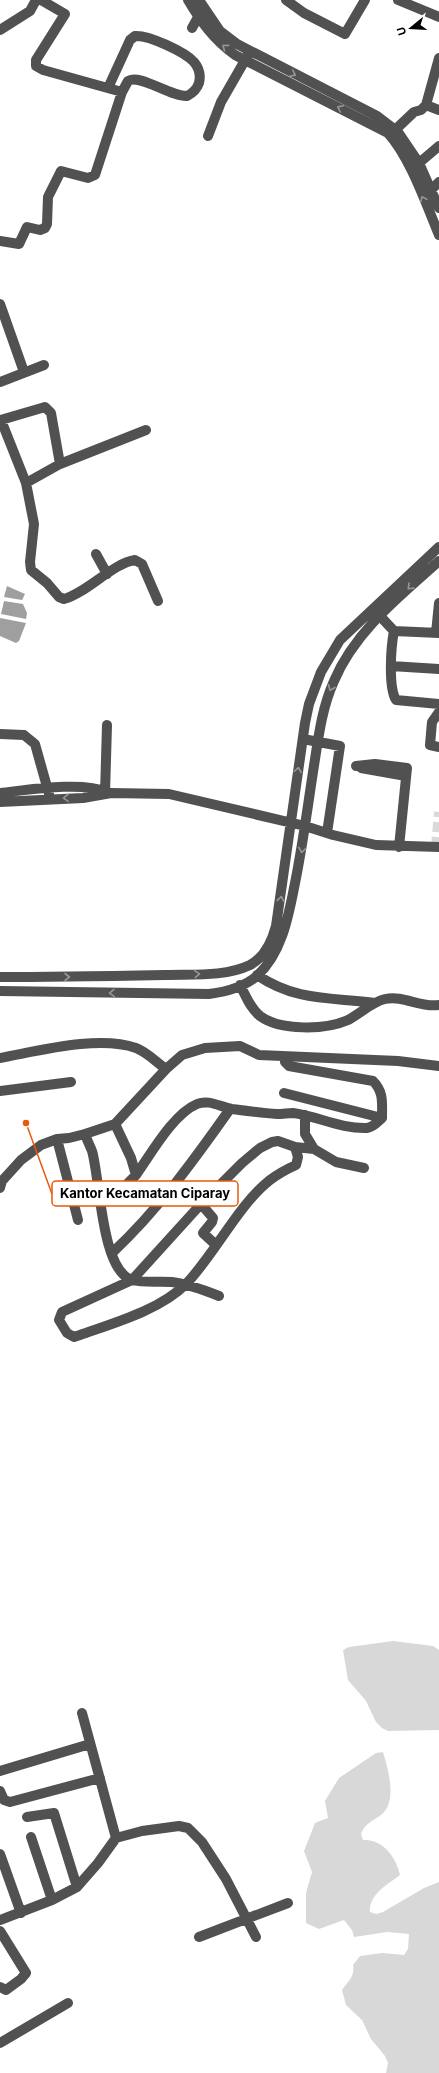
<svg xmlns="http://www.w3.org/2000/svg" width="439" height="2073" font-family="Inter,sans-serif">
	<rect width="100%" height="100%" fill="#fff"/>
	<path fill="#d8d8d8" d="M393,1641L433,1646L439,1650V1730L388,1731L382,1728L376,1722L366,1701L348,1680L343,1650L349,1647Z
		M383,1752C388,1769 398,1802 381,1815C373,1821 365,1823 361,1834L363,1840C383,1839 396,1857 400,1875C387,1885 369,1894 370,1912L376,1914L383,1912L424,1888L439,1882V2073H386L388,2063L385,2056L371,2039L362,2020L346,2005L342,1990C348,1981 355,1977 353,1965L360,1956L382,1953L404,1955L408,1949L409,1934L387,1932L354,1937L352,1930L344,1920L319,1929L306,1923V1893L312,1872L304,1851L315,1823L328,1818L325,1801L339,1778L376,1753Z"/>
	<path fill="#9f9f9f" d="M7,586L25,594L22,600L4,597Z
		M4,601L23,604L27,613L26,619L1,614Z
		M0,618L26,623L19,641L16,643L0,636Z"/>
	<g fill="none" stroke-linecap="round" stroke-linejoin="round">
		<path stroke="#d9d9d9" stroke-width="10" stroke-dasharray="10 5" stroke-linecap="butt" d="M436,847L439,812"/>
		<path stroke="#515151" stroke-width="10" d="M41,0L65,14L36,60V66L43,70L122,92
			M188,0C201,22 214,40 235,55L388,133C410,157 426,204 439,235
			M199,0L220,31L237,44L377,116L398,132L419,163L439,208
			M286,0L304,13L345,34L365,0
			M398,0L439,17
			M192,28L197,19L203,15
			M0,30L30,11L36,0
			M426,105L439,110
			M395,130L414,112L421,110L426,105L439,58
			M208,136L221,102L248,55
			M419,163L439,146
			M431,190L439,182
			M0,241L19,244L27,227L40,230L45,228L47,224L48,197L61,171L88,178L95,175L122,92L128,81C139,73 171,97 187,96C193,93 197,89 199,83C201,75 199,68 194,62C185,52 149,35 135,36L130,40L108,88
			M0,304L24,372
			M0,382L44,365
			M60,464L146,430
			M26,483L1,420L45,407L51,413L60,464L26,483L34,524L30,562L31,570L47,583L59,597L64,599C87,593 113,563 135,560L142,564L158,601
			M96,554L107,574
			M380,616L394,631
			M436,633L439,603
			M439,633L394,631C391,646 388,687 396,700L439,704
			M391,666L439,669
			M439,712L432,722L430,745L439,747
			M0,734L24,735L35,744L49,794
			M303,739L340,746L327,833
			M356,766L375,764L407,768L399,847
			M361,768L406,776
			M0,793C28,790 82,781 107,792
			M105,794L107,725
			M0,802L83,798L111,793L169,794L305,826L333,835L376,845L439,847
			M257,975C297,1002 331,997 375,1003
			M0,977C55,977 110,976 165,975C192,974 225,977 250,965C265,957 272,941 276,926L305,723L309,704L321,672L340,640L439,547
			M240,985C246,996 250,1008 260,1016C280,1031 326,1030 348,1020C361,1013 372,1002 385,999C404,995 420,1008 439,1005
			M0,991L209,994C225,992 244,987 257,976C281,954 288,919 294,888C302,850 307,811 313,772C318,741 321,710 334,681C355,631 400,596 439,561
			M0,1058C39,1051 98,1035 136,1048C147,1052 156,1062 166,1069
			M0,1091L71,1082
			M284,1093L382,1118
			M85,1134C87,1140 90,1146 92,1151C100,1177 101,1271 132,1280C144,1283 159,1281 172,1282C188,1284 204,1290 219,1296
			M57,1139L78,1220
			M295,1147L298,1157L296,1165C287,1169 278,1174 270,1180C238,1205 215,1254 186,1284C160,1310 114,1323 80,1335L74,1337L67,1333L59,1320L62,1312L132,1280L201,1204L242,1163L260,1148L272,1142L278,1141L295,1147L314,1149L305,1134V1115
			M314,1149L336,1162L364,1168
			M136,1175C151,1154 173,1114 197,1104C209,1099 220,1107 232,1109C247,1111 262,1113 277,1114C283,1114 288,1113 293,1113C317,1116 341,1129 367,1128C374,1127 377,1122 382,1118C382,1103 384,1092 373,1081L289,1066L285,1062V1057
			M0,1188L2,1181L21,1160L41,1145L57,1139L69,1138L85,1134L115,1124L166,1069L182,1055L205,1048L240,1046L259,1055L398,1061L439,1066
			M99,1203L118,1193L136,1175L131,1158L115,1124
			M201,1204L213,1218L212,1222L203,1233L216,1245
			M112,1253C158,1210 194,1160 230,1109
			M82,1713L116,1838
			M0,1771L90,1744
			M0,1791L4,1800L10,1802L100,1778
			M27,1817L54,1813L77,1887
			M31,1837L52,1900
			M0,1854L21,1913
			M0,1920L52,1900L77,1887L98,1863L116,1838L142,1831L179,1826L188,1828L202,1842L226,1879L256,1937
			M0,1931L26,1973L21,1979L6,1990L0,1987
			M199,1937L288,1903
			M0,2043L68,2003"/>
	</g>
	<defs><path id="oneway-chevron" d="M-2-3.5L2.5 0L-2 3.5" fill="none" stroke-width="1.6" stroke-linecap="round" stroke-linejoin="round"/></defs>
	<g stroke="#979797">
		<use href="#oneway-chevron" transform="translate(225 47) rotate(-143)"/>
		<use href="#oneway-chevron" transform="translate(293 74) rotate(27)"/>
		<use href="#oneway-chevron" transform="translate(340 108) rotate(-154)"/>
		<use href="#oneway-chevron" transform="translate(423 199) rotate(-114)"/>
		<use href="#oneway-chevron" transform="translate(410 587) rotate(136)"/>
		<use href="#oneway-chevron" transform="translate(331 688) rotate(112)"/>
		<use href="#oneway-chevron" transform="translate(298 770) rotate(-82)"/>
		<use href="#oneway-chevron" transform="translate(66 798) rotate(178)"/>
		<use href="#oneway-chevron" transform="translate(302 850) rotate(99)"/>
		<use href="#oneway-chevron" transform="translate(281 899) rotate(-81)"/>
		<use href="#oneway-chevron" transform="translate(197 974) rotate(-3)"/>
		<use href="#oneway-chevron" transform="translate(67 977)"/>
		<use href="#oneway-chevron" transform="translate(112 993) rotate(179)"/>
	</g>
	<path fill="none" stroke="#e8590c" stroke-width="1.5" d="M26 1123L52 1194"/>
	<circle fill="#e8590c" stroke="#fff" stroke-width="1.5" cx="26" cy="1123" r="4"/>
	<rect fill="#fff" stroke="#e8590c" stroke-width="1.5" x="52" y="1181" width="186" height="25" rx="4"/>
	<g font-size="13" text-anchor="middle" font-weight="bold" fill="#000">
		<text x="145" y="1198">Kantor Kecamatan Ciparay</text>
	</g>
	<g transform="translate(411 28) rotate(252)" stroke="#ffffff" stroke-width="3" paint-order="stroke">
	<path d="M0-3L7 15L0 10L-7 15Z" fill="#000000"/>
	<text y="-6" font-size="11" font-weight="bold" text-anchor="middle" fill="#000000">U</text>
	</g>
</svg>
